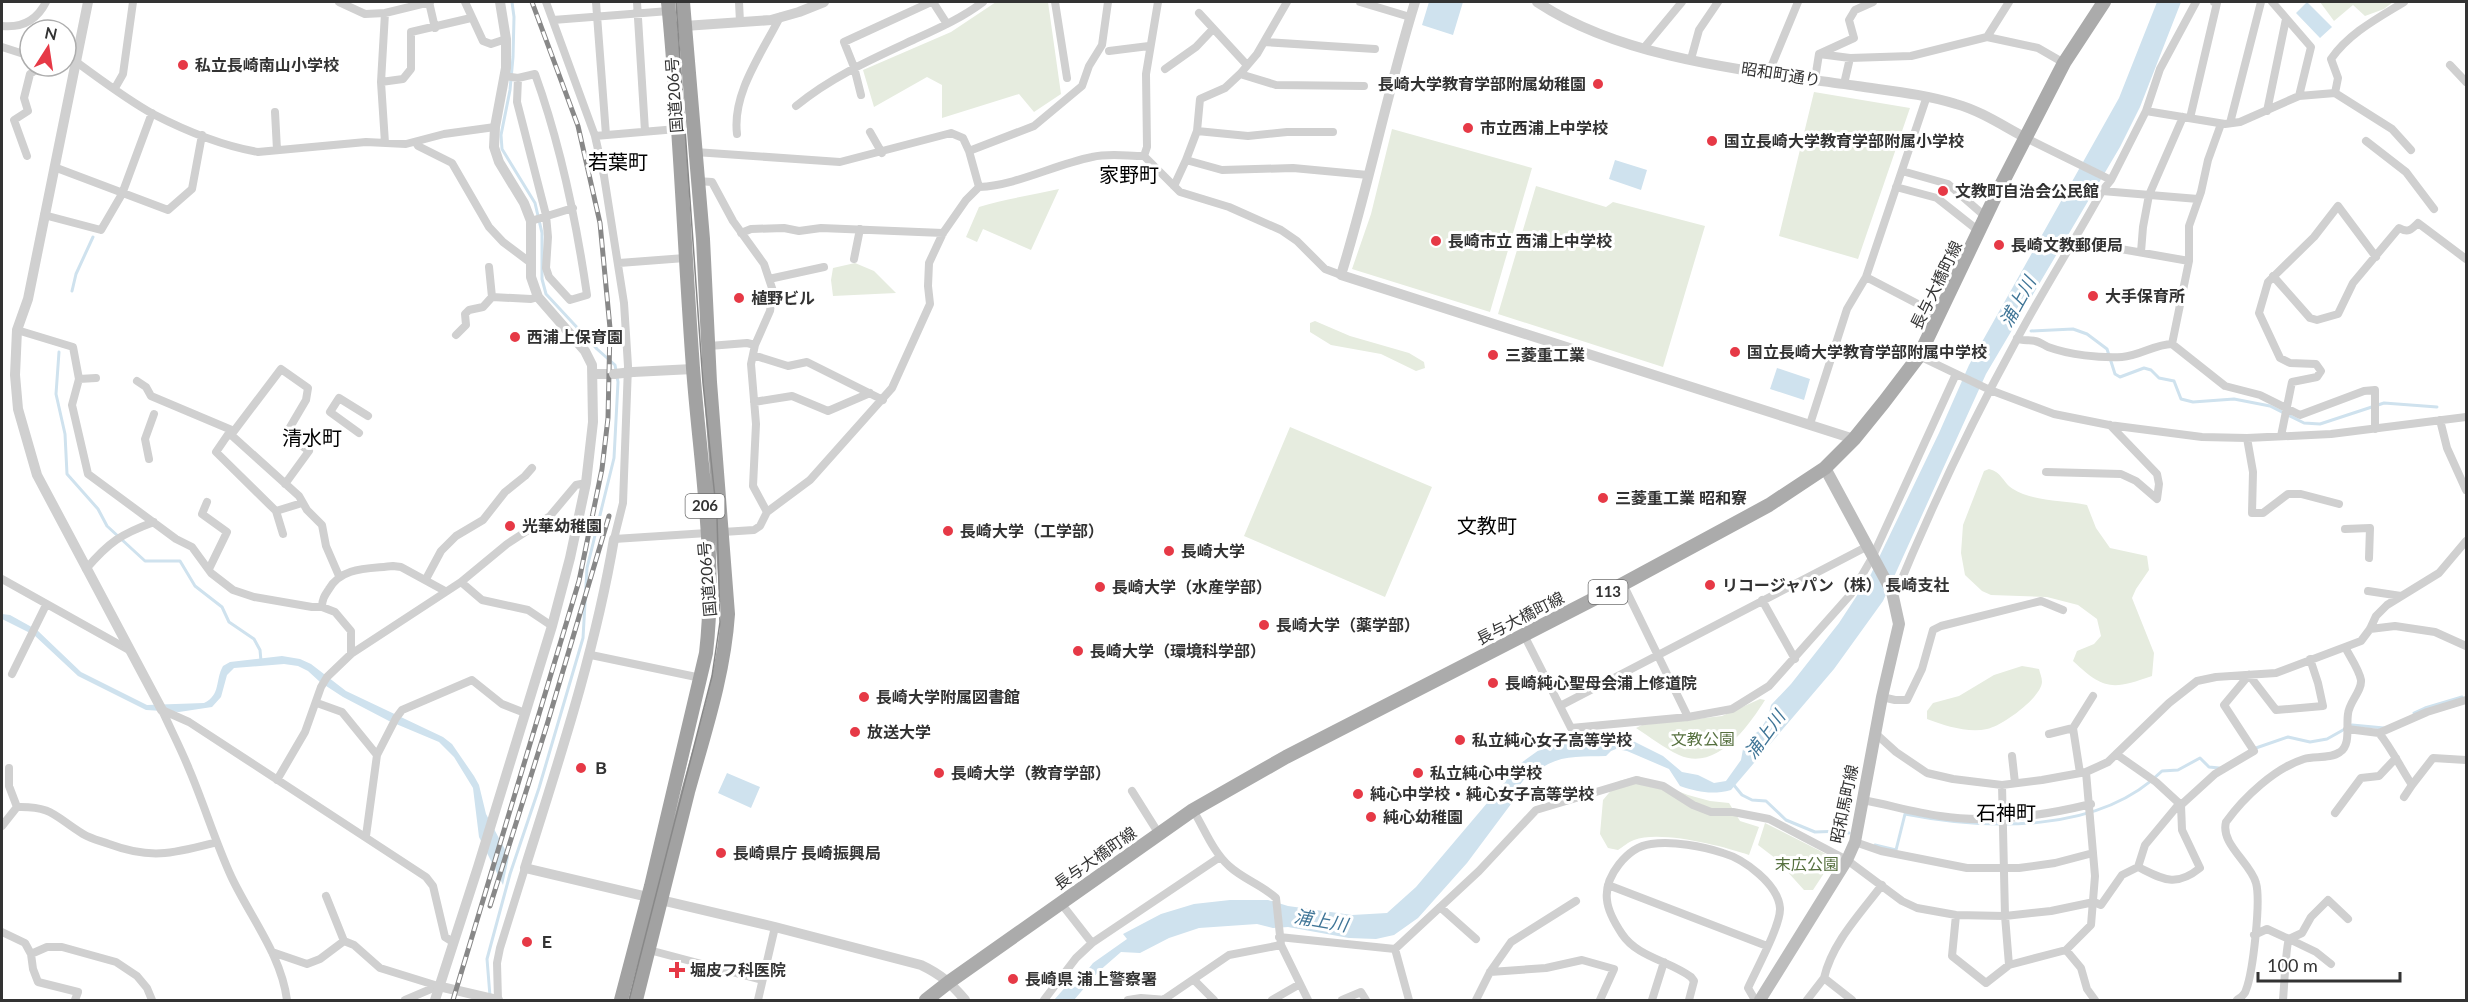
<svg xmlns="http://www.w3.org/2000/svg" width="2468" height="1002" font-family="Lato,'Noto Sans JP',sans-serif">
	<rect width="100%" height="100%" fill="#fff"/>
	<path fill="#e6ecdf" d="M996,2H1048L1061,94L1034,112L1019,94L942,118V85L927,77L874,107L863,70L951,32Z
		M2320,2H2393L2384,9L2365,16L2353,5L2334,21Z
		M1814,92L1910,108L1858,259L1779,236Z
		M1392,129L1532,168L1490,312L1352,269L1371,214Z
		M1536,186L1606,207L1613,202L1705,226L1663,367L1498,314Z
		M1059,189L1031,250L983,229L977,242L966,237L979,207C1005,199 1032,195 1059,189Z
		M855,263L874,271L896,293L833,296L831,280L833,268Z
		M1315,321L1350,336L1409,353L1424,362L1425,368L1416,371L1381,354L1331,345L1310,332V323Z
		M1290,427L1432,487L1385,597L1244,536Z
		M1989,469C2002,472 2003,483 2013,489C2034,502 2063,500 2087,505L2096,528L2110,548L2147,556L2149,570L2136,589L2132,598L2154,653L2152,676C2112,690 2104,690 2073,661L2077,651L2094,644L2101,636L2097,619L2078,605L2047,597L1991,595L1982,591L1965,575L1961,553L1963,525L1984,471Z
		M2022,666L2039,669C2040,673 2042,678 2042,682C2041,698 2002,726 1987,729C1968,733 1945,726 1927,719V711L1933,703L1959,696L1994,675Z
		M1760,699L1765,700C1748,727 1716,772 1679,755C1664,748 1650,737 1636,728L1642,725L1722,716Z
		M1638,776L1688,795L1710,801L1729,803L1740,821L1759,827L1749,855C1722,846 1661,830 1634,840C1628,842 1623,847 1618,850L1608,848L1600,834L1603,800L1619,781Z
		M1765,823L1834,858L1813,890H1804L1775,858L1758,845Z"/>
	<path fill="#cfe2ee" d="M1429,2H1463L1453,35L1422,25Z
		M2157,2H2181L2140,107L2120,147L1986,374L1883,601L1834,669L1731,790C1712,795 1698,792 1680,786L1669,769L1627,751L1616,749L1611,751L1606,756C1580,757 1554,754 1535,774L1530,772L1519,786L1511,804L1467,863L1418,918L1394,935L1376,939L1349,938L1288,927L1273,928L1257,924L1199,928L1169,938L1140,953L1121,952L1098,972L1074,1000H1054L1069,983L1075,986L1093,963L1127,939L1123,934L1161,914L1194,904L1230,900H1268L1288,906L1352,915L1387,913L1416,887L1521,763L1539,750L1582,738L1602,735L1629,739L1663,756L1682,772L1698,775L1714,783L1726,781L1741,760L1743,749L1753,735L1760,730L1768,717L1771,705L1791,684L1839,623L1871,574L1939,433L1969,365L2119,98Z
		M2307,2L2332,27L2320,38L2296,13Z
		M1615,160L1647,170L1641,190L1609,179Z
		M1777,368L1810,379L1804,400L1770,389Z
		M2,614L10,615L37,630L81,672L147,705L204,703C221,695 215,680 223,666L230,662L282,656L300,659L311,664L346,691L443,737L452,744L474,776L479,785L486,814L509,857L503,885L479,837L473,788L454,757L439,742L389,721L343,697L320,682L308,671L298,666L284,664L234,668L227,675L221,697L212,707L179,712L146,710L78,676L34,635L2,619Z
		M727,773L760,787L751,808L718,793Z"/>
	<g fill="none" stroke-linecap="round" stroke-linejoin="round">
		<path stroke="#cfe2ee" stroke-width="3" d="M72,291L76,274L93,237
			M2031,331L2073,329L2087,334L2107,349L2115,374L2120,377L2144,368L2151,370L2159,378L2174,381L2181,399L2193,402L2234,399L2270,406L2304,423L2320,424L2384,403L2437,407
			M59,352L56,394L65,434L67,474L98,509L107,526L145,561H180L195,586L222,607L229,622L254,639L260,650L261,661
			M2414,713L2425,708L2462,697
			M2253,749L2288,737L2310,742L2327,739L2352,725L2384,728
			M1733,784L1742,795L1752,800L1766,801L1786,820L1815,832L1843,831L1849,833
			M1875,845L1896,850L1905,814C1987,830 2099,834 2162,771L2178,770L2200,758L2209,767L2219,768
			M490,996L487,959L510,874L539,788L583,638L587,568L614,458L618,382L615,365L597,349L546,294L542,279V233L535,203L502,149L501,135L510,90L513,57L514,17L512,2"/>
		<path stroke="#d0d0d0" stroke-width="8" d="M339,2L365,14L385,13L430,2
			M429,2L435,28
			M465,2L483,41L491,44L506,39
			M546,2L595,136L604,176L624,303L628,366L623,503L614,539L754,530L760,526L767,512L810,480L892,388L930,304L928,286L929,263L943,233L966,200L979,187C1018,185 1053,165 1092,157C1109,153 1126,156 1144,156L1180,192L1229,207L1281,230L1297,241L1325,269L1341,275
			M596,2L606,135
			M637,2L645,131
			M739,2L740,22
			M933,2L947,24
			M1055,2L1067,78
			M1287,2L1257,54L1240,74L1225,88L1200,99L1197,131L1186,160L1222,170L1293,168L1368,175
			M1360,2L1410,17
			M2272,2L2311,47L2299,96
			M385,13L381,82L385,143
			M1199,13L1246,64
			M553,20L669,11
			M2,26C22,28 37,20 46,2
			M1987,37L2009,2
			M1264,42L1375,49
			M2,47L30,56
			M1643,49L1682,2
			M1109,51L1149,46
			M1819,54L1850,58L1911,56L1987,37L2038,48L2064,63
			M1691,59L1699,30L1718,2
			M66,61H75C100,79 126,99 153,114C184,130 223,146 258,152L366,142L406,144L444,134L495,127
			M2450,65L2466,82
			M1165,69L1196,47L1213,29
			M1769,72L1798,2
			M1240,74L1276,85L1364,86
			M505,76L518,78L535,74C561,146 576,219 587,295L570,300L549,277L546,268L548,237L546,215L517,102L518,78
			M1815,79L1819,54L1854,38L1849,20L1855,10L1873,2
			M381,82L403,79L411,69V32L471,18
			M1844,84L1850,58
			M115,88L123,74L133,2
			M2335,93L2338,78L2331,59C2349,33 2378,18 2404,2
			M861,95L854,67L844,42L931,2
			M796,106C831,77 872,59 913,40C937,29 962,18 983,2
			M2146,111L2225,124L2240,122L2299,96L2335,93L2392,129L2411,150
			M2267,111L2286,19
			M275,112L277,150
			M2190,118L2217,3L2214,2
			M2230,123L2261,2
			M1197,131L1248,136L1287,132H1333
			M870,132L882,153
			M737,134C732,93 762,53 780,17
			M595,136L677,129
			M2026,138L2111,180
			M2366,141L2406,172L2434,209
			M416,142L418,146L452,163L489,227L503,242L531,263
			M969,151L1034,126L1082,86L1089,66L1102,45L1108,2
			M695,152L840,162L951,133L963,138L969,151L979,187
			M27,156L14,120L28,111L24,98L30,74L42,66
			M1144,156L1147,147L1146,74L1158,2
			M54,167L168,210L192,189L202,135
			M1902,171L1948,184L1987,218
			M697,181L712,182L733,221L764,264L773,291L770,311L755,345L751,364L756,424L753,486L767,512
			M1174,186L1186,160
			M1896,187L1937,198L1980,232
			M2102,191L2198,199
			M44,215L101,230L122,194L152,113
			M531,221L573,208
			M741,233L751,229L784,228L799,231L821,228L943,233
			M2075,241L2189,261
			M2141,252L2143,227L2149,195L2183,117
			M854,259L860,229
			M619,263L685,258
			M489,267L492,297L531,299L538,297
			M2273,276L2310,318L2317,320L2338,314L2353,283L2399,228C2408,233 2411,230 2418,223L2466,259
			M1866,277L1939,315
			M769,279L824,267
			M17,330L73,347L79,379L72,405L88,474L176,539L192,547L211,573L233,590L254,597L312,607H322L335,612L351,631V654
			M456,335L466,325L465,314L469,310L483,307L492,297
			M2017,338C2023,342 2029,339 2035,341C2040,342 2044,345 2048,347C2070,355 2099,358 2122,357C2140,356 2155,344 2172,344L2225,386L2260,395L2300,415L2364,391L2375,390V429
			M2172,344L2189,261V226L2201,192L2208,160L2221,124
			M709,346L747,343L755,345
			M753,355L788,366L807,362L883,400
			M1919,356L1990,390L2054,414L2109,425L2202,437L2247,438L2331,434L2466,417
			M79,379L96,378
			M137,381L146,387L151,396L234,431
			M754,402L792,396L828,411L870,393
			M2440,420L2447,448L2466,490
			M1810,424L1847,309L1866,277L1927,96
			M229,433L216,452L276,511L302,503
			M359,433L330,412L339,398L368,416
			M2281,436L2292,382L2317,377L2321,371L2316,364L2290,363L2280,358L2259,313L2268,282L2314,237L2338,206L2376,257
			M2247,438L2253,472L2252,513H2263L2288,494H2301L2339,504
			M149,459L145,439L154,414
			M2046,472L2121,474L2136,481L2157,499L2159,484L2157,474L2110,425
			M285,484L309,451L286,434L306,400L308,388L281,369L234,431L229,433L299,496L307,510L322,525L326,546L339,576
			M207,502L202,514L227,532L209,569
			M276,511L283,534
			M2345,529L2370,528L2369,558
			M86,569C109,542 121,534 154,522
			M2,579L129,650
			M426,579L441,551L456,536L483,520L505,492L525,476L532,468
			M461,582L482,600L528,610L552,626
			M1623,584L1688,717
			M2368,591L2401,596
			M1762,600L1795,659
			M1893,600C1929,512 1970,425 2016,341C2043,290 2074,242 2102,191L2111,180L2146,111L2160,69L2196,2
			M322,607C322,599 325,595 329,589C342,566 370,569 393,566L401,567L445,591
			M2370,629L2395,626L2435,632L2466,646
			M1524,635L1571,728L1688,717L1732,709L1769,686L1851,594L1872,558L1956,374
			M591,655L701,678
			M12,674L46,605
			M2249,675L2276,710L2323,706L2318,683L2310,659
			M1882,697L1895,700H1907L1922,669L1933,630L1941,626L2041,601L2063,610
			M317,703L342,712L377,755
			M1560,706L1866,547
			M162,710L189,722L426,877L433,886L445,937L453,942
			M162,710C171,730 181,749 189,769C204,804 215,841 231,876C250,917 281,954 287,1000
			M2347,729L2379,733L2427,712L2466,700
			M1875,733L1896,752L1927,773L1953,779L2002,785L2042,780L2086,772L2108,762L2169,703L2197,681L2216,677L2276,673L2361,641L2370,629L2376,616L2387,605L2439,573L2466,541
			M2379,733C2392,749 2400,767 2412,785L2433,758L2466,760
			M2049,734L2073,728
			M2116,754L2156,782L2181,805L2179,804L2145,845L2138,867
			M2012,756L2015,783
			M9,768V786L17,807
			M2080,773L2073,728L2093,696
			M277,780L305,732L321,687L327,677L351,654L461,582L507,544L550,516L576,485L586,483
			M2002,785L2005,916L2009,965
			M1132,791L1159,834
			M2404,797L2412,785
			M1863,800C1889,805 1914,812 1940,816C1990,824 2042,816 2091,804
			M1193,810C1204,828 1213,852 1229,866C1243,879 1262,885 1276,898L1281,945L1308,1000
			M2335,813L2361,778L2379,776L2396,758
			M2,826L17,807C53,806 55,817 83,834C91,839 101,841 109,844C152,860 174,853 217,842
			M366,836L377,755L396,718L402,710L472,680L502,704L525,713
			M1855,842L1881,851L1967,868H2019L2055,863L2093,853
			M1608,885L1767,946
			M326,896L344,941
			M1060,902L1092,943
			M1440,907L1476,939
			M1956,915L1952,956L1986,983L2009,965L2066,950L2091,925L2095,876L2086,772
			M2,932L25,943L31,954L47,947H62L116,962L137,976L147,988L152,1000
			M2254,935L2267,929L2289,939C2286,944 2284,990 2283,1000
			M1279,937L1395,949L1479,871L1536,810L1636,780L1663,786L1693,805L1711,812H1733L1769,819L1847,860L1902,901L1917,908L1956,915L2005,916L2051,911L2094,902L2101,905L2122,875L2138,867C2163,879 2175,888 2200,868L2182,830L2181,805L2215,774L2254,751L2224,705L2249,675
			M2289,939L2302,933L2311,917L2328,900L2348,919
			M2289,939L2316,952L2331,964
			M1395,949L1409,1000
			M649,950L762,980
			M2066,950L2081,968L2087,989L2095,1000
			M272,952L307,964L320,959L344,941L354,945L380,968L438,986
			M31,954L33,969L38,982L78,992L75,1000
			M1490,972L1546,968L1582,960L1614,969L1600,1000
			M1194,980L1214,1000
			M405,1000L438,986
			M498,1000L497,963L500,948L525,868
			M758,1000L775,927
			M1044,1000L1076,958L1092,943L1220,857
			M1128,1000L1141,998L1167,1000
			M1163,1000L1229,955L1281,945
			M1272,1000L1300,984
			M1342,1000L1361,992L1366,1000
			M1476,1000L1490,972L1511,942L1576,901
			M1652,1000L1664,962
			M1689,1000L1694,981L1691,977C1670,961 1637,957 1622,934C1616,925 1608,911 1607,900C1604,877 1627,847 1651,844C1673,841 1702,846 1723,853C1744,859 1778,884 1780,908C1781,925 1756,970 1748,988L1755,1000
			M1807,1000L1824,978
			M1852,1000L1824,978C1832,943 1860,914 1882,885
			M2237,1000C2241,997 2245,995 2246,990C2253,972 2261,901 2256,883C2251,863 2220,844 2226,822C2244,797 2275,768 2304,759C2314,756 2331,759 2340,752C2351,745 2346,726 2348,714C2349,702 2362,691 2361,680C2359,669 2350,657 2345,647"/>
		<path stroke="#d0d0d0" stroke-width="10" d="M88,2L28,299L17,330L15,375L18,409L37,475L162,710
			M1415,2C1387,92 1369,185 1341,275L1854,439
			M1537,2C1626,61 1754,71 1857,86C1891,91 1924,94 1956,104C1981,111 2003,126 2026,138
			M670,27L771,20L799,12L824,2
			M633,372L693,369
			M593,374H614
			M614,539C595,652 559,760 525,868L775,927L921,965C940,974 952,984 965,1000
			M438,986L498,1000
			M435,1000L478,867L552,626L570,558L586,483L593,422L592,365L585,351L538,297L531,277V221L524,203L499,162L494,147L495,127L506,68V39L500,2"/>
		<path stroke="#bdbdbd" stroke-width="12" d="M1760,1000L1847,860L1855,842L1882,697L1899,624L1892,592L1825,468"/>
		<path stroke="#ababab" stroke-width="14" d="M926,1000L949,982L1193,810L1286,757L1623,584L1769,505L1825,468L1854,439L1884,402L1919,356L1995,197L2064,63L2104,2"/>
		<path stroke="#a2a2a2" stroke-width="14" d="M621,1000L651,886L706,653C717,559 700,462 693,368C684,246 680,123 668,2
			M636,1000C653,931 670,862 688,792C704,734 724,675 728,614L710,382L703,239L683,2"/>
		<path stroke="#888" stroke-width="1.5" d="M629,1000L712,676L720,622L717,517L703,383L676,2"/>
		<defs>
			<path id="rail" d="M490,906L546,728L609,516
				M453,1000L579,581L602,469L608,418L610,328L600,223L578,126L532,2"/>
		</defs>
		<use href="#rail" stroke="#888" stroke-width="5"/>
		<use href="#rail" stroke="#fff" stroke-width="3" stroke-dasharray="9" stroke-linecap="butt"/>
		<path stroke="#d0d0d0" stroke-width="10" d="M614,374L633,372"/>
	</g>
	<g fill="#e63946" stroke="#fff" stroke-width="2">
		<circle cx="183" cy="65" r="6"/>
		<circle cx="1598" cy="84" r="6"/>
		<circle cx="1468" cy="128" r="6"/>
		<circle cx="1712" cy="141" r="6"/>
		<circle cx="1943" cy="191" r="6"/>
		<circle cx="1436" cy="241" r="6"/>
		<circle cx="1999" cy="245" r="6"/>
		<circle cx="2093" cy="296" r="6"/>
		<circle cx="739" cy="298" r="6"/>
		<circle cx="515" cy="337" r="6"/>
		<circle cx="1735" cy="352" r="6"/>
		<circle cx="1493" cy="355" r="6"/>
		<circle cx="1603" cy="498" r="6"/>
		<circle cx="510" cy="526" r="6"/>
		<circle cx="948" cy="531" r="6"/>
		<circle cx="1169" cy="551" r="6"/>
		<circle cx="1710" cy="585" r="6"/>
		<circle cx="1100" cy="587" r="6"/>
		<circle cx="1264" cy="625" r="6"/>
		<circle cx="1078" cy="651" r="6"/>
		<circle cx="1493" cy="683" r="6"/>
		<circle cx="864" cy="697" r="6"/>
		<circle cx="855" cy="732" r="6"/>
		<circle cx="1460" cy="740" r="6"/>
		<circle cx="581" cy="768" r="6"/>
		<circle cx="939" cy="773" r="6"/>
		<circle cx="1418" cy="773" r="6"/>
		<circle cx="1358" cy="794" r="6"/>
		<circle cx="1371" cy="817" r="6"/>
		<circle cx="721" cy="853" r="6"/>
		<circle cx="527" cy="942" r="6"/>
		<path d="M674 961h6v6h6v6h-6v6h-6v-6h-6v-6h6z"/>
		<circle cx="1013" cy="979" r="6"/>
	</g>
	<g text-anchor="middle" stroke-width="6" stroke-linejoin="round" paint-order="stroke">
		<g fill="#fff" stroke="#707070" stroke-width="1.5">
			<rect x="685.5" y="494" width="39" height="24" rx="4.5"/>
			<rect x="1588.5" y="580" width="39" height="24" rx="4.5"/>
		</g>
		<g font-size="15" font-weight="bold" fill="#333">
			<text x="705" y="511">206</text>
			<text x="1608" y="597">113</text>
		</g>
		<g font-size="16" font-weight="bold" fill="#333" stroke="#fff" text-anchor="start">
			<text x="195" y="71">私立長崎南山小学校</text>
			<text x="1586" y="90" text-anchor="end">長崎大学教育学部附属幼稚園</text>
			<text x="1480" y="134">市立西浦上中学校</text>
			<text x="1724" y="147">国立長崎大学教育学部附属小学校</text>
			<text x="1955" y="197">文教町自治会公民館</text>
			<text x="1448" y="247">長崎市立 西浦上中学校</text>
			<text x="2011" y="251">長崎文教郵便局</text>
			<text x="2105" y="302">大手保育所</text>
			<text x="751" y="304">植野ビル</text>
			<text x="527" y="343">西浦上保育園</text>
			<text x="1747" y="358">国立長崎大学教育学部附属中学校</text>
			<text x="1505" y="361">三菱重工業</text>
			<text x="1615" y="504">三菱重工業 昭和寮</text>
			<text x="522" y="532">光華幼稚園</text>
			<text x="960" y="537">長崎大学（工学部）</text>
			<text x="1181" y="557">長崎大学</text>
			<text x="1722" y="591">リコージャパン（株） 長崎支社</text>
			<text x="1112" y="593">長崎大学（水産学部）</text>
			<text x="1276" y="631">長崎大学（薬学部）</text>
			<text x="1090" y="657">長崎大学（環境科学部）</text>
			<text x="1505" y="689">長崎純心聖母会浦上修道院</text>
			<text x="876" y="703">長崎大学附属図書館</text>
			<text x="867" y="738">放送大学</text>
			<text x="1472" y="746">私立純心女子高等学校</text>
			<text x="593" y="774">Ｂ</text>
			<text x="951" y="779">長崎大学（教育学部）</text>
			<text x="1430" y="779">私立純心中学校</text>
			<text x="1370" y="800">純心中学校・純心女子高等学校</text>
			<text x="1383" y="823">純心幼稚園</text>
			<text x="733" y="859">長崎県庁 長崎振興局</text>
			<text x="539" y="948">Ｅ</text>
			<text x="690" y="976">堀皮フ科医院</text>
			<text x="1025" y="985">長崎県 浦上警察署</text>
		</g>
		<g font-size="16" fill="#333" stroke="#fff">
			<text transform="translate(1781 74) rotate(9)" y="6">昭和町通り</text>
			<text transform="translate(674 95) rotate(-94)" y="6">国道206号</text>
			<text transform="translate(1936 285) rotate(-64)" y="6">長与大橋町線</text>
			<text transform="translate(707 579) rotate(-95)" y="6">国道206号</text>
			<text transform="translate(1520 618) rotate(-27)" y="6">長与大橋町線</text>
			<text transform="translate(1844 804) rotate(-78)" y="6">昭和馬町線</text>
			<text transform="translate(1095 858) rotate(-35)" y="6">長与大橋町線</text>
		</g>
		<g font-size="16" fill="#56703f" stroke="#fff">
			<text x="1703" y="745">文教公園</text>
			<text x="1807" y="870">末広公園</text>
		</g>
		<g font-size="18" font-style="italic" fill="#3f7597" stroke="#fff">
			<text transform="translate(2018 302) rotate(-61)" y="6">浦上川</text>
			<text transform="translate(1765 735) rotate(-54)" y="6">浦上川</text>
			<text transform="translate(1321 921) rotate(10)" y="6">浦上川</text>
		</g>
		<g font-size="20" fill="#000" stroke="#fff">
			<text x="618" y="169">若葉町</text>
			<text x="1129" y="182">家野町</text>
			<text x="312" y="445">清水町</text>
			<text x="1487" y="533">文教町</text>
			<text x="2006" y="820">石神町</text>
		</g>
	</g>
	<rect width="2468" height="1002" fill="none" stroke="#333333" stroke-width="6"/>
	<g transform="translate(48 48) rotate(12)"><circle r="28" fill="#ffffff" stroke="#adadad" stroke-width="1.5"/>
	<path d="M0-4.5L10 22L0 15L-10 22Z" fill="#e63946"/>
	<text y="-9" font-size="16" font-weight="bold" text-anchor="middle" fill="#333333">N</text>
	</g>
	<path d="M2258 972v9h142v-9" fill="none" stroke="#333333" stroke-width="3"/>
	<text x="2267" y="972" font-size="18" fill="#333333" stroke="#ffffff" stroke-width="4.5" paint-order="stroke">100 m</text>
</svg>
